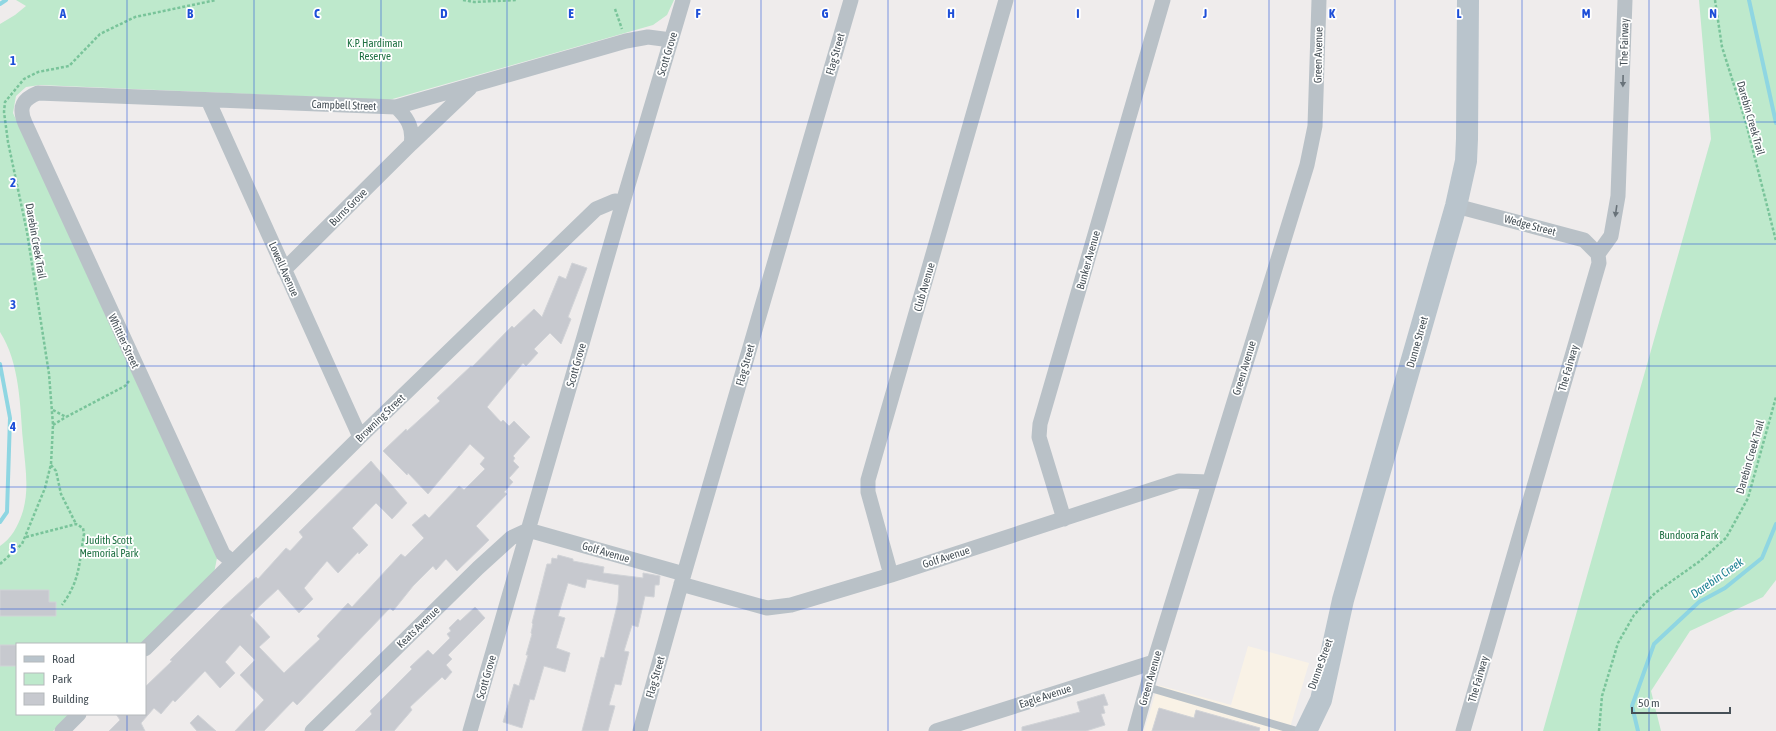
<svg xmlns="http://www.w3.org/2000/svg" width="1776" height="731" font-family="'Asap Condensed',sans-serif">
	<rect width="100%" height="100%" fill="#efecec"/>
	<path fill="#f9f2e6" d="M1248,646L1309,663L1289,731H1144L1158,685L1231,705Z"/>
	<path fill="#bee9cc" d="M16,0H674L667,15L653,25L389,100L40,85L26,87L16,96L13,113L217,558L214,573L142,644H17V714H71L53,731H0V546C11,539 18,526 22,514C30,491 25,465 23,441C20,406 20,363 0,332V24L15,15L26,6Z
		M1699,0H1776V580L1763,597L1690,631L1651,691L1661,731H1543L1711,139Z"/>
	<g fill="none" stroke-linecap="round" stroke-linejoin="round">
		<path stroke="#8fd6e2" stroke-width="4" d="M1749,0L1776,123
			M0,4L6,0
			M0,364L10,418L7,512L0,522
			M1638,731L1632,706L1654,644L1699,602L1725,588L1762,558L1776,524"/>
	</g>
	<path fill="#c7c9cf" stroke="#d1d3d7" d="M572,263L587,268L568,317L571,319L561,344L550,333L534,349L538,353L526,366L523,363L487,407L501,422L503,420L509,426L514,421L530,437L513,456L515,458L513,461L519,467L509,478L513,482L504,492L507,494L476,526L489,540L457,571L446,559L436,570L433,566L413,586L393,611L390,608L297,705L293,701L264,731H235L264,700L240,675L255,660L240,645L225,662L235,673L220,688L205,671L175,702L173,700L161,714L154,708L141,723L145,731H109L120,720L116,714H145V687L172,661L170,660L221,609L256,577L258,579L286,548L290,551L303,537L299,532L371,461L407,503L392,519L376,503L352,528L368,545L359,554L358,552L338,573L327,561L304,588L313,599L299,613L278,589L250,615L270,637L259,647L284,673L320,639L317,636L348,603L352,607L401,554L405,557L424,538L412,525L425,514L429,518L459,486L464,490L485,469L480,464L485,458L470,444L428,494L408,473L407,475L383,451L406,429L407,431L440,401L437,398L471,366L472,367L512,326L514,328L534,309L542,317L559,276L566,279Z
		M558,555L573,559V561L604,567L603,573L643,578V573L660,576L659,585H655L654,597L645,596L638,627L632,625L624,651L629,652L621,685L615,684L609,705L615,706L608,731H582L601,657L604,658L618,602L619,585L587,579L585,588L568,583L558,616L565,618L556,648L570,653L565,672L544,666L534,700L530,699L522,728L503,722L514,684L519,686L528,655H526L532,634L531,633L533,624L532,623L547,564H551L552,558L557,559Z
		M0,590H49V602H56V616H0Z
		M475,607L485,618L448,655L452,659L446,665L452,672L445,680L442,677L410,707L412,710L394,731H355L372,714L370,711L412,669L410,667L428,650L433,655L450,638L447,634L451,631L449,628L458,619L460,621Z
		M0,645H17V666H0Z
		M1104,694L1108,705L1103,706L1105,713L1101,714L1105,725L1086,731H1022V727L1080,712L1077,702Z
		M1159,708L1194,718L1196,710L1260,728L1259,731H1152Z
		M198,715L216,731H197L190,723Z"/>
	<g fill="none" stroke-linecap="round" stroke-linejoin="round">
		<path stroke="#79c49a" stroke-width="2.5" stroke-dasharray="3 2" stroke-linecap="butt" d="M463,0L474,2L517,0
			M1715,0L1722,47L1746,123L1776,241
			M615,9L622,29
			M53,410L66,417L125,386L129,381
			M53,425L66,417
			M51,465L56,471L61,494L76,524
			M26,537L76,524L83,528L84,534C79,563 80,581 62,605
			M0,564L22,544L45,488L51,464L53,425L49,374L27,232L8,142L4,112L5,102L24,79L38,72L69,66L100,34L135,17L216,0
			M1599,731L1602,696L1618,643L1634,615L1655,593L1700,561L1726,538L1748,498L1776,397"/>
		<path stroke="#b9c1c7" stroke-width="8" d="M1147,687L1297,731"/>
		<path stroke="#b9c1c7" stroke-width="15" d="M208,100L360,437
			M396,107C407,117 414,128 411,144
			M1456,206L1584,240L1598,254
			M284,270L411,144L470,88
			M1064,519L1039,437L1040,424L1163,0
			M233,562L223,554L25,123C18,107 23,99 38,93L396,107L626,41L648,37L671,40
			M891,575L868,492V480L1006,0
			M681,584L767,608L791,605L891,575L1179,481L1209,482
			M145,649L360,437L596,209L615,201L623,202
			M62,731L79,714
			M312,731L478,568L511,538L528,530L684,574
			M470,731L623,202L683,0
			M640,731L684,574L851,0
			M936,731L1154,662
			M1135,731L1154,662L1307,165L1315,126L1319,0
			M1463,731L1599,263L1598,254L1611,236L1618,196L1625,0"/>
		<path stroke="#b9c4cc" stroke-width="22" d="M1306,731L1321,700L1343,600L1456,206L1466,161L1467,139L1468,0"/>
	</g>
	<defs><path id="oneway-solid" d="M-6-.8H1V-3.2L6.5 0L1 3.2V.8H-6Z"/></defs>
	<g fill="#687279">
		<use href="#oneway-solid" transform="translate(1623 81) rotate(91)"/>
		<use href="#oneway-solid" transform="translate(1616 211) rotate(98)"/>
	</g>
	<path fill="none" stroke="#1d4ed8" stroke-width="1" stroke-opacity="0.55" d="M127,0V644M254,0V731M381,0V731M507,0V731M634,0V731M761,0V731M888,0V731M1015,0V731M1142,0V731M1269,0V731M1395,0V731M1522,0V731M1649,0V731M0,122H1776M0,244H1776M0,366H1776M0,487H1776M0,609H1776M127,714V731"/>
	<g text-anchor="middle" stroke-width="3.5" stroke-linejoin="round" paint-order="stroke">
		<g font-size="11" fill="#465057" stroke="#fff">
			<text transform="translate(1624 42) rotate(-89)" y="4">The Fairway</text>
			<text transform="translate(667 54) rotate(-73)" y="4">Scott Grove</text>
			<text transform="translate(835 54) rotate(-74)" y="4">Flag Street</text>
			<text transform="translate(1318 55) rotate(-89)" y="4">Green Avenue</text>
			<text transform="translate(344 105) rotate(2)" y="4">Campbell Street</text>
			<text transform="translate(1751 118) rotate(74)" y="4">Darebin Creek Trail</text>
			<text transform="translate(348 207) rotate(-45)" y="4">Burns Grove</text>
			<text transform="translate(1530 225) rotate(15)" y="4">Wedge Street</text>
			<text transform="translate(36 241) rotate(80)" y="4">Darebin Creek Trail</text>
			<text transform="translate(1088 260) rotate(-74)" y="4">Bunker Avenue</text>
			<text transform="translate(284 269) rotate(66)" y="4">Lowell Avenue</text>
			<text transform="translate(924 287) rotate(-74)" y="4">Club Avenue</text>
			<text transform="translate(124 341) rotate(65)" y="4">Whittier Street</text>
			<text transform="translate(1417 342) rotate(-74)" y="4">Dunne Street</text>
			<text transform="translate(576 365) rotate(-74)" y="4">Scott Grove</text>
			<text transform="translate(745 365) rotate(-74)" y="4">Flag Street</text>
			<text transform="translate(1244 368) rotate(-73)" y="4">Green Avenue</text>
			<text transform="translate(1568 368) rotate(-74)" y="4">The Fairway</text>
			<text transform="translate(380 418) rotate(-44)" y="4">Browning Street</text>
			<text transform="translate(1750 457) rotate(-74)" y="4">Darebin Creek Trail</text>
			<text transform="translate(606 552) rotate(16)" y="4">Golf Avenue</text>
			<text transform="translate(946 557) rotate(-18)" y="4">Golf Avenue</text>
			<text transform="translate(418 627) rotate(-44)" y="4">Keats Avenue</text>
			<text transform="translate(1320 664) rotate(-70)" y="4">Dunne Street</text>
			<text transform="translate(486 677) rotate(-74)" y="4">Scott Grove</text>
			<text transform="translate(655 677) rotate(-74)" y="4">Flag Street</text>
			<text transform="translate(1150 678) rotate(-74)" y="4">Green Avenue</text>
			<text transform="translate(1478 679) rotate(-74)" y="4">The Fairway</text>
			<text transform="translate(1045 696) rotate(-18)" y="4">Eagle Avenue</text>
		</g>
		<g font-size="11" fill="#1f7143" stroke="#fff">
			<text x="375" y="47">K.P. Hardiman<tspan x="375" dy="13">Reserve</tspan></text>
			<text x="1689" y="539">Bundoora Park</text>
			<text x="109" y="544">Judith Scott<tspan x="109" dy="13">Memorial Park</tspan></text>
		</g>
		<g font-size="12" font-style="italic" fill="#197f90" stroke="#fff">
			<text transform="translate(1717 578) rotate(-35)" y="4">Darebin Creek</text>
		</g>
	</g>
	<g font-size="13" text-anchor="middle" font-weight="bold" fill="#1d4ed8" stroke="#fff" stroke-width="3.5" stroke-linejoin="round" paint-order="stroke">
		<text x="63" y="18">A</text>
		<text x="190" y="18">B</text>
		<text x="317" y="18">C</text>
		<text x="444" y="18">D</text>
		<text x="571" y="18">E</text>
		<text x="698" y="18">F</text>
		<text x="825" y="18">G</text>
		<text x="951" y="18">H</text>
		<text x="1078" y="18">I</text>
		<text x="1205" y="18">J</text>
		<text x="1332" y="18">K</text>
		<text x="1459" y="18">L</text>
		<text x="1586" y="18">M</text>
		<text x="1713" y="18">N</text>
		<text x="13" y="65">1</text>
		<text x="13" y="187">2</text>
		<text x="13" y="309">3</text>
		<text x="13" y="431">4</text>
		<text x="13" y="553">5</text>
	</g>
	<rect x="16" y="643" width="130" height="72" fill="#ffffff" stroke="#b5b9bc"/>
	<rect x="24" y="656" width="20" height="6" fill="#b9c4cc" stroke="#b5b9bc"/>
	<text x="52" y="663" font-size="12" fill="#465057">Road</text>
	<rect x="24" y="673" width="20" height="12" fill="#bee9cc" stroke="#b5b9bc"/>
	<text x="52" y="683" font-size="12" fill="#465057">Park</text>
	<rect x="24" y="693" width="20" height="12" fill="#c7c9cf" stroke="#b5b9bc"/>
	<text x="52" y="703" font-size="12" fill="#465057">Building</text>
	<path d="M1632 707v6h98v-6" fill="none" stroke="#465057" stroke-width="2"/>
	<text x="1638" y="707" font-size="12" fill="#465057" stroke="#ffffff" stroke-width="3" paint-order="stroke">50 m</text>
</svg>
